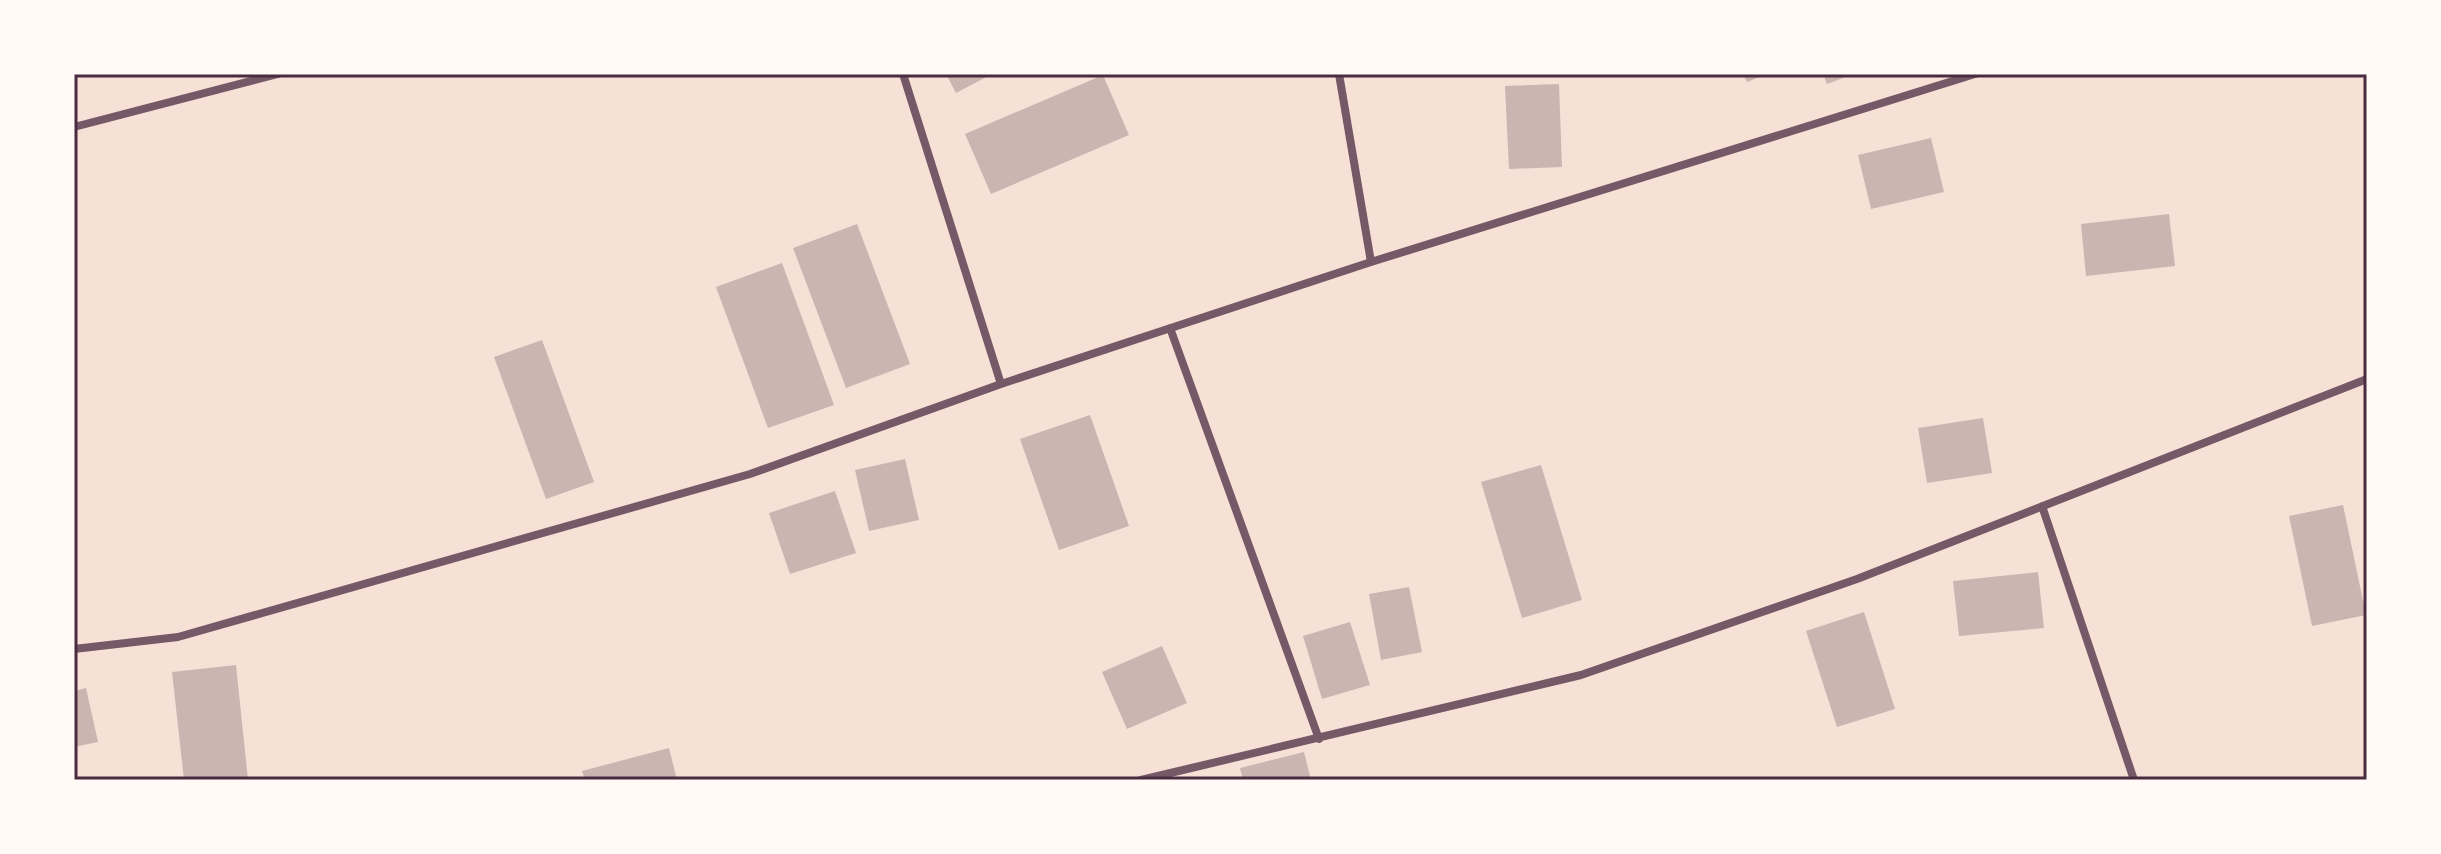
<svg xmlns="http://www.w3.org/2000/svg" width="2441" height="854" font-family="'Fira Sans Condensed',sans-serif">
	<rect width="100%" height="100%" fill="#f7e1d7"/>
	<path fill="#ccb4b1" d="M946,74H992L956,93Z
		M1743,74H1767L1747,82Z
		M1823,74H1854L1827,84Z
		M1103,75L1129,135L991,194L965,134Z
		M1559,84L1562,167L1509,169L1505,86Z
		M1931,138L1944,192L1871,209L1858,155Z
		M2169,214L2175,266L2086,276L2081,224Z
		M857,224L910,364L846,388L793,248Z
		M782,263L834,405L768,428L716,287Z
		M542,340L594,482L546,499L494,357Z
		M1090,415L1129,526L1059,550L1020,439Z
		M1983,418L1992,473L1927,483L1918,428Z
		M905,459L919,520L869,531L855,470Z
		M1541,465L1582,600L1522,618L1481,482Z
		M835,491L856,553L790,574L769,513Z
		M2343,505L2366,615L2312,626L2289,516Z
		M2038,572L2044,628L1959,636L1953,581Z
		M1409,587L1422,652L1381,660L1369,594Z
		M1864,612L1895,709L1837,727L1806,631Z
		M1350,622L1370,685L1322,699L1303,636Z
		M1162,646L1187,703L1127,729L1102,672Z
		M236,665L248,780H184L172,672Z
		M86,688L98,742L74,747V691Z
		M669,748L677,780H585L582,771Z
		M1304,752L1311,780H1243L1240,768Z"/>
	<g fill="none" stroke-linecap="round" stroke-linejoin="round">
		<path stroke="#755966" stroke-width="8" d="M903,74L1001,384
			M1339,74L1371,262
			M74,127L278,74
			M1170,328L1319,739
			M2042,506L2134,780
			M74,649L178,637L750,474L1001,384L1371,262L1975,74
			M1141,780L1581,675L1857,579L2367,379"/>
	</g>
	<rect width="2441" height="854" fill="none" stroke="#fffaf5" stroke-width="152"/>
	<rect x="76" y="76" width="2289" height="702" fill="none" stroke="#4a2c40" stroke-width="3"/>
</svg>
